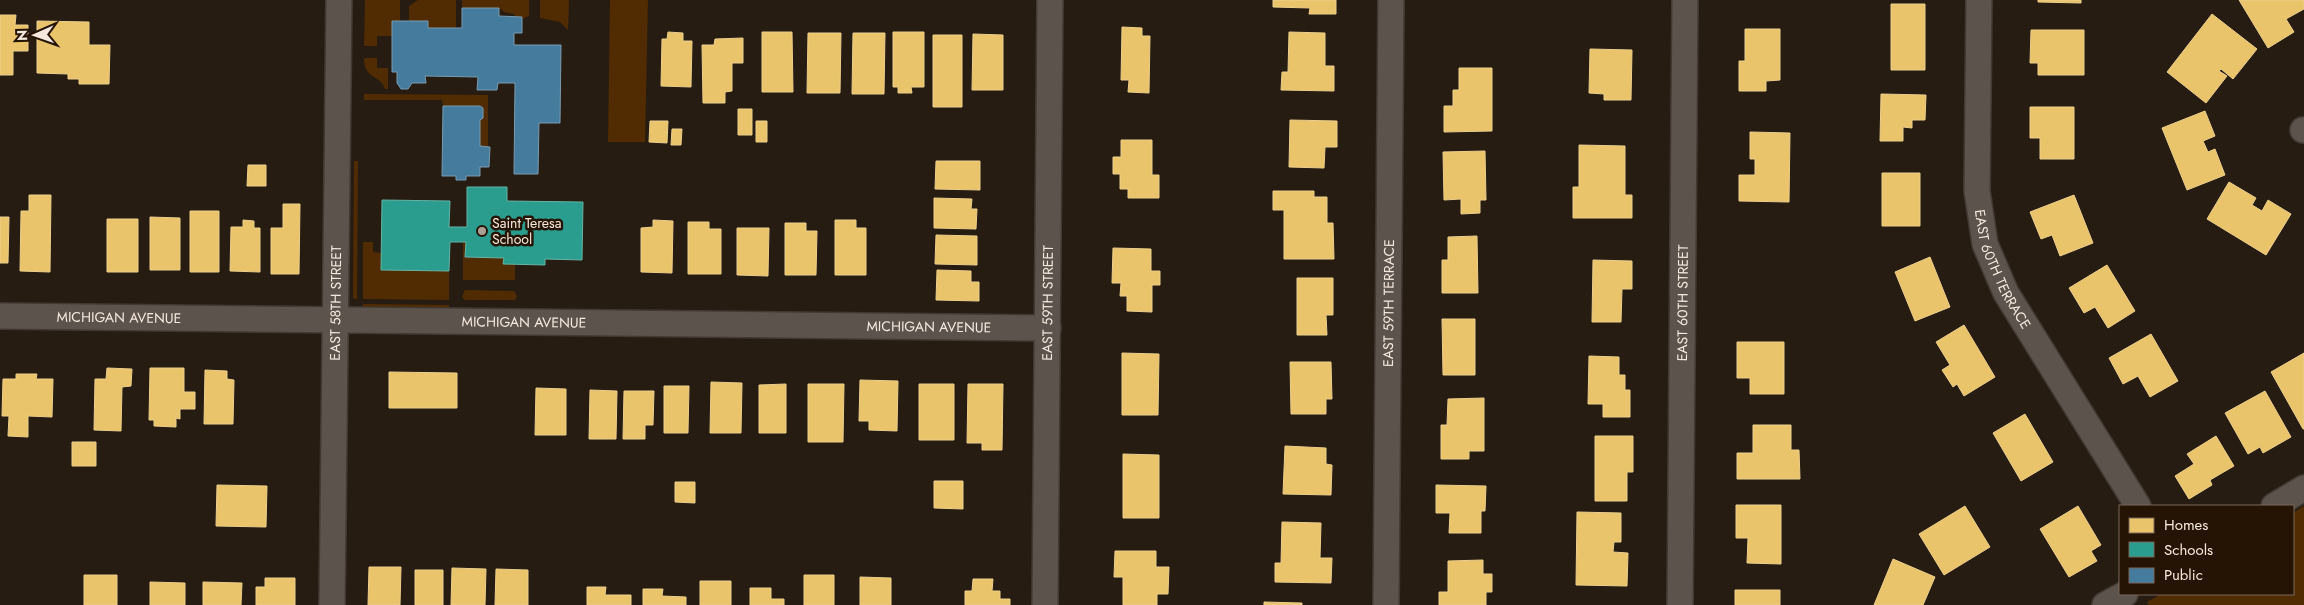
<svg xmlns="http://www.w3.org/2000/svg" width="2304" height="605" font-family="Jost,sans-serif">
	<rect width="100%" height="100%" fill="#271c12"/>
	<path fill="#512c02" d="M365,0H400V21H392V36H377V46H364Z
		M418,0H456V28H428L427,21H409V6Z
		M462,0H529V16L522,19V17H515L514,14L504,12L501,9L462,8Z
		M540,0H569L568,30L560,22L540,18Z
		M610,0H648L645,142H608Z
		M364,58H377V68H388V89H385C381,74 364,80 364,58Z
		M364,94L488,95V147L480,146V120L483,118V108L480,106H443L442,100H364Z
		M354,161H358L357,299L353,298Z
		M363,242H373V252L382,253V270L449,271V300L363,299Z
		M463,242H466V257L504,258V264H515V280H463Z
		M465,290L514,291L517,296L515,300H465L462,297Z
		M363,304L449,305V308H363Z
		M2304,506V605H2149L2147,602L2161,594H2293V513Z"/>
	<path fill="#e9c46a" stroke="#edcf8c" d="M1273,0H1336V14H1309L1310,8L1273,7Z
		M2038,0H2081V3L2038,2Z
		M2239,0H2304V9L2286,19L2294,32L2268,48Z
		M1891,4H1925V70H1891Z
		M2212,14L2257,49L2233,79L2221,69L2219,71L2227,76L2206,103L2167,72Z
		M0,15H16L15,25H28V51H13V75H0Z
		M37,21L89,22V45H110L109,84H79V79H68V74L37,73Z
		M1122,27L1142,28V36H1150L1149,93L1128,92L1129,80H1121Z
		M1745,29H1780V80L1766,81V91H1739V61H1745Z
		M2031,30H2084V75H2038V63H2030Z
		M668,32L683,33V41H692L691,87L661,86L662,39H667Z
		M762,32H792L793,92H762Z
		M893,32H924V87H911L912,93H898V87H893Z
		M1289,32L1325,33V66H1334V91L1281,90L1282,72H1288Z
		M808,33H841L840,93H807Z
		M853,33H885L884,94H852Z
		M973,34L1003,35V90H972Z
		M933,35H962V107H933Z
		M743,38V63H732V91L725,92V103H703L702,45H714L715,39Z
		M1590,49L1632,50L1631,100H1604V94L1589,93Z
		M1459,68H1492V131L1444,132V106H1453V90H1459Z
		M1881,94L1926,95L1925,120H1912V128L1903,127V141H1880Z
		M2030,107H2074V159H2040V138H2030Z
		M738,109H752V135H738Z
		M2205,111L2215,136L2203,141L2208,152L2215,149L2225,175L2187,190L2162,128Z
		M1290,120L1337,121V147H1325L1324,168L1289,167Z
		M650,121H668L667,143L649,142Z
		M756,121H767V142H756Z
		M672,129H682L681,145H671Z
		M1750,132L1790,133L1789,202L1739,201V175H1755V159H1750Z
		M1121,140H1152V175H1159V198H1128V189H1120V174H1113V157H1121Z
		M1579,145L1625,146V195H1632V218H1573V187H1579Z
		M1485,151L1486,200H1480V213L1461,214V199L1444,200L1443,152Z
		M936,161H980V190L935,189Z
		M248,165H266V186H247Z
		M1882,173H1920V226H1882Z
		M2229,182L2256,198L2252,205L2262,211L2268,200L2291,214L2266,255L2207,219Z
		M1273,191H1314V197H1327V223H1333L1334,259H1284V210H1273Z
		M29,195H51L50,272L20,271L21,211H29Z
		M2074,195L2093,243L2060,256L2052,235L2041,239L2030,212Z
		M934,198L972,199L971,209H977L976,229L934,228Z
		M283,204H300L299,274H271V228H283Z
		M190,211H219V272H190Z
		M0,217H9L8,263H0Z
		M150,217L180,218V270H150Z
		M107,219H138V272H107Z
		M243,220L254,221V228H260V272L230,271L231,227H243Z
		M653,220L673,221L672,273L641,272V228L653,227Z
		M835,220H856V228H866V275H835Z
		M688,222H709V229H721V274H688Z
		M785,223H806V231H817L816,275H785Z
		M737,228H769L768,276L737,275Z
		M936,235L977,236V265L935,264Z
		M1477,236L1478,293H1442V260H1448V237Z
		M1113,248L1151,249V271H1160V285H1152V312L1127,311V296H1120L1121,283H1112Z
		M1930,257L1950,307L1915,321L1895,272Z
		M1593,260L1632,261V289H1622L1621,322H1592Z
		M2107,265L2135,311L2108,328L2095,307L2084,313L2069,288Z
		M937,270L971,271V282H979V301L936,300Z
		M1297,278H1333V315H1326L1327,335H1297Z
		M1442,319H1475V375H1443Z
		M1964,325L1995,377L1964,396L1957,384L1953,387L1942,370L1950,365L1936,342Z
		M2151,334L2178,381L2150,397L2138,376L2123,384L2109,358Z
		M1737,342H1784V394H1750V378H1737Z
		M1122,353L1159,354L1158,415H1122Z
		M2304,353V429H2303L2271,372Z
		M1589,356L1619,357V375H1625V390H1630V417H1603V404H1588Z
		M1290,362H1331L1332,399H1326V414H1291Z
		M107,368L132,369L131,386L122,387L121,431L94,430L95,379H106Z
		M150,368H184V392H195V409H180V419L176,418V427L154,426V420H149Z
		M205,370L227,371V379L234,380L233,424H204Z
		M389,372L457,373V408H389Z
		M16,374H37L36,379H53L52,417L28,416V437L8,436L9,416H2L3,379H16Z
		M860,380L898,381L897,431L869,430V421H859Z
		M711,382L742,383L741,433H710Z
		M786,384V433H759V385Z
		M808,384H844L843,442H808Z
		M919,384H954V440H919Z
		M968,384H1003L1002,450H982V443H967Z
		M664,386H689L688,433H664Z
		M536,388L566,389V435H535Z
		M590,390L617,391L616,439H589Z
		M624,391H654L653,425H645V439H623Z
		M2265,391L2291,437L2263,453L2260,447L2248,454L2225,413Z
		M1484,398V451H1469V459H1441V425H1447L1448,399Z
		M2025,414L2053,462L2021,481L1993,433Z
		M1753,425H1791V450H1799L1800,479H1737V453H1753Z
		M1595,436H1633V472H1627V501H1595Z
		M2216,436L2234,466L2210,480L2212,485L2189,499L2175,476L2194,464L2187,454Z
		M72,442H96V466H72Z
		M1285,446L1326,448V464L1332,465L1331,495L1283,494Z
		M1123,454L1159,455V518H1123Z
		M934,481H963V509L934,508Z
		M675,482H695V503L675,502Z
		M217,485L267,486L266,527L216,526Z
		M1436,485L1486,486L1485,511H1481V533H1449L1450,513H1436Z
		M1736,505H1781V564L1747,563L1748,538H1736Z
		M1965,506L1990,547L1944,575L1919,534Z
		M2078,506L2101,545L2091,551L2097,561L2069,577L2040,529Z
		M1577,512L1621,513V542H1614L1613,552L1628,553L1627,586L1576,585Z
		M1282,522L1321,523L1320,558H1332L1331,583L1275,582V563H1281Z
		M1115,551H1156V567H1169L1168,594H1157V605H1123V577H1114Z
		M1893,559L1935,577L1923,605H1874Z
		M1483,560V574H1492V592H1486V605H1439V592H1448V561Z
		M369,567H401L400,605H368Z
		M452,568L486,569L485,605H451Z
		M496,569L528,570V605H495Z
		M415,570H443V605H415Z
		M84,575H117V605H84Z
		M804,575H834V605H804Z
		M860,577L891,578V605H860Z
		M265,578H295V605H256V587H265Z
		M973,579H993L992,591H1000V599H1010V605H965V591H972Z
		M700,581H731V605H700Z
		M150,582L185,583V605H150Z
		M203,582L242,583L241,605H203Z
		M587,587H606L605,595H631V605H587Z
		M750,588H771V599H784V605H750Z
		M643,589H663L662,596L686,597V605H643Z
		M1735,590H1780V605H1735Z
		M1264,602L1302,603V605H1264Z"/>
	<path fill="#2a9d8f" stroke="#67b4a6" d="M467,187H507V201L583,202L582,260L545,259V265L503,264L504,258L465,257L466,242H450L449,271L381,270L382,200L450,201L449,227H467Z"/>
	<path fill="#457b9d" stroke="#7a9cb0" d="M462,8H499V16L522,17V33H514V45H561L560,123H539L538,174H514L515,83H498L497,90H477L478,77L425,76L426,83H412L408,89H401L397,83V72H392V21H428V28H462Z
		M443,106H480L483,108V118L480,120V146L490,147L489,167H480V176H466V180H456V176H442Z"/>
	<g fill="none" stroke-linecap="round" stroke-linejoin="round">
		<defs>
			<g id="minor">
				<path id="s1" d="M1979,0L1977,191L1985,244L2006,293L2138,506"/>
				<path d="M2303,130H2304"/>
				<path id="s2" d="M0,316L1048,328"/>
				<path d="M2274,506L2304,488"/>
				<path id="s3" d="M332,605L339,0"/>
				<path id="s4" d="M1045,605L1050,0"/>
				<path id="s5" d="M1386,605L1391,0"/>
				<path id="s6" d="M1680,605L1685,0"/>
				<path d="M2105,605L2125,594"/>
			</g>
		</defs>
		<use href="#minor" stroke="#413932" stroke-width="28"/>
		<use href="#minor" stroke="#5c534c" stroke-width="25"/>
	</g>
	<circle fill="#ada196" stroke="#251303" stroke-width="2" cx="482" cy="231" r="5"/>
	<g text-anchor="middle" stroke-width="5" stroke-linejoin="round" paint-order="stroke">
		<g font-size="14" fill="#f5e8dd" stroke="#251303" text-anchor="start">
			<text x="492" y="228">Saint Teresa<tspan x="492" dy="16">School</tspan></text>
		</g>
		<g font-size="14" fill="#f5e8dd" stroke="#251303">
			<text dy="5" stroke="none"><textPath href="#s1" startOffset="274">EAST 60TH TERRACE</textPath></text>
			<text dy="5" stroke="none"><textPath href="#s3" startOffset="302">EAST 58TH STREET</textPath></text>
			<text dy="5" stroke="none"><textPath href="#s6" startOffset="302">EAST 60TH STREET</textPath></text>
			<text dy="5" stroke="none"><textPath href="#s4" startOffset="302">EAST 59TH STREET</textPath></text>
			<text dy="5" stroke="none"><textPath href="#s5" startOffset="302">EAST 59TH TERRACE</textPath></text>
			<text dy="5" stroke="none"><textPath href="#s2" startOffset="119">MICHIGAN AVENUE</textPath></text>
			<text dy="5" stroke="none"><textPath href="#s2" startOffset="524">MICHIGAN AVENUE</textPath></text>
			<text dy="5" stroke="none"><textPath href="#s2" startOffset="929">MICHIGAN AVENUE</textPath></text>
		</g>
	</g>
	<rect x="2119" y="505" width="175" height="90" fill="#251303" stroke="#78685a"/>
	<rect x="2129" y="518" width="25" height="15" fill="#e9c46a" stroke="#78685a"/>
	<text x="2164" y="530" font-size="15" fill="#f5e8dd">Homes</text>
	<rect x="2129" y="542" width="25" height="15" fill="#2a9d8f" stroke="#78685a"/>
	<text x="2164" y="555" font-size="15" fill="#f5e8dd">Schools</text>
	<rect x="2129" y="568" width="25" height="15" fill="#457b9d" stroke="#78685a"/>
	<text x="2164" y="580" font-size="15" fill="#f5e8dd">Public</text>
	<g transform="translate(35 35) rotate(268)" stroke="#251303" stroke-width="4" paint-order="stroke">
	<path d="M0-4L9 19L0 12L-9 19Z" fill="#f5e8dd"/>
	<text y="-8" font-size="14" font-weight="bold" text-anchor="middle" fill="#f5e8dd">N</text>
	</g>
</svg>
